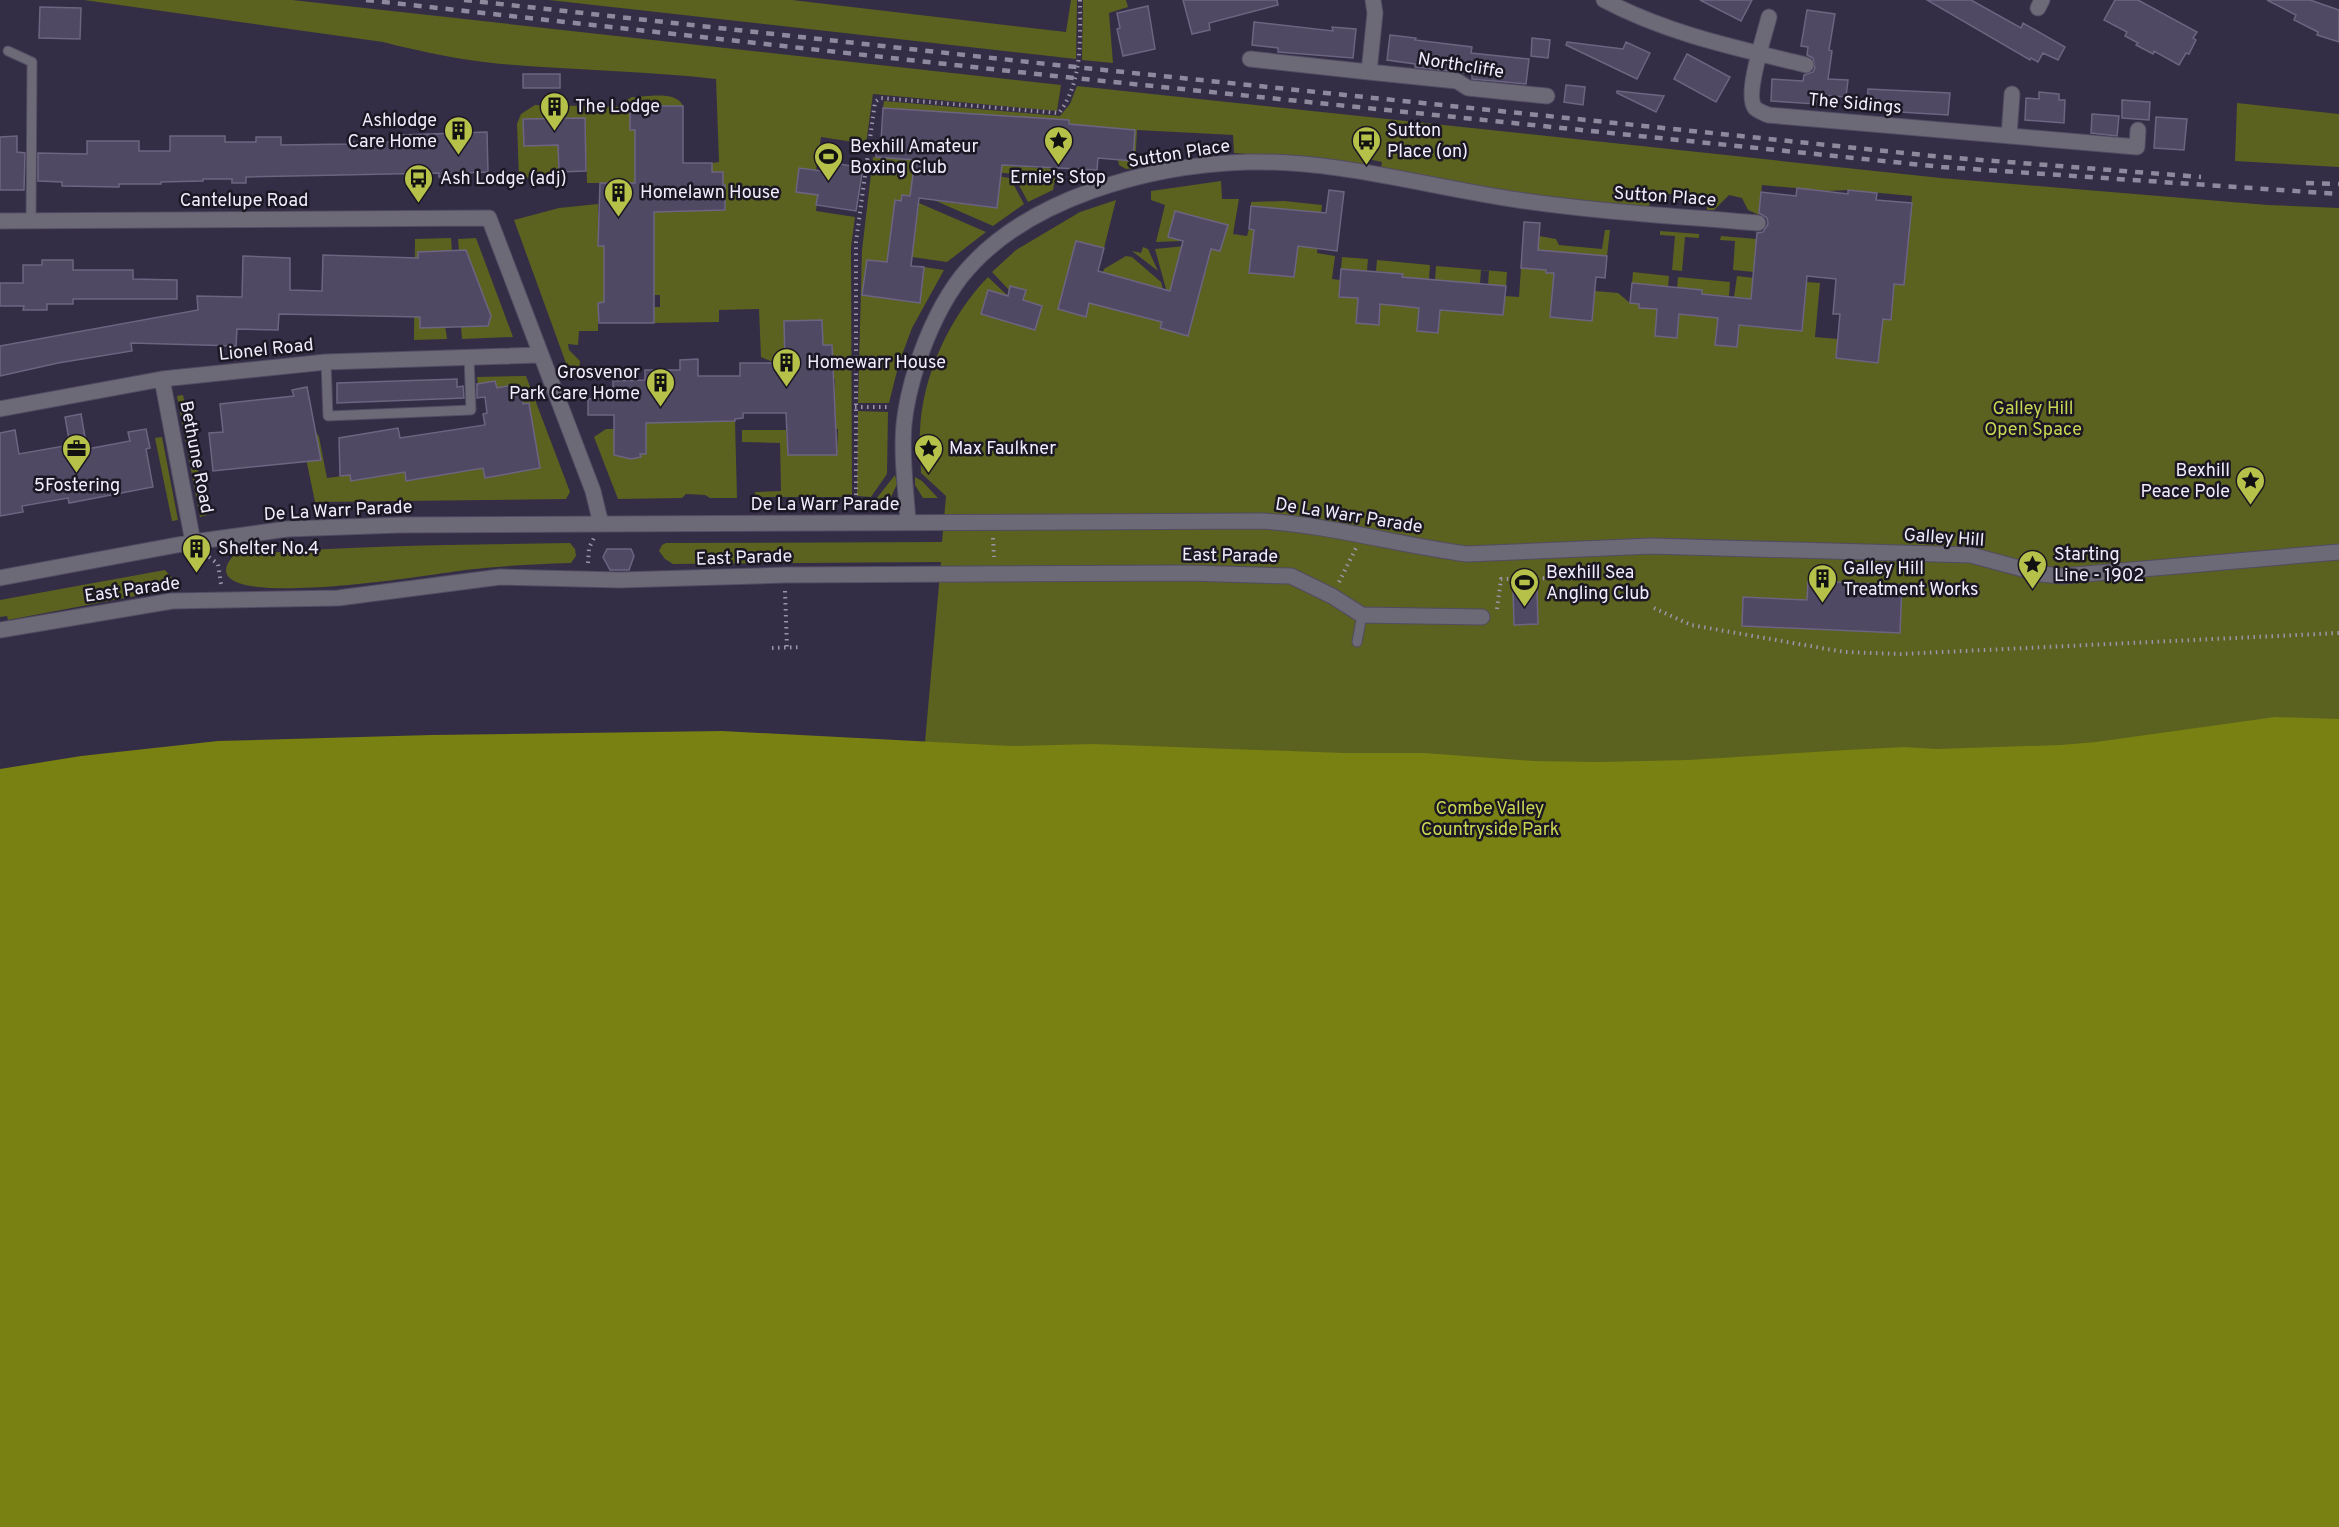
<svg xmlns="http://www.w3.org/2000/svg" width="2339" height="1527" font-family="Overpass,sans-serif">
	<rect width="100%" height="100%" fill="#342d46"/>
	<path fill="#5b611f" d="M84,0H292L1061,85L1057,111L873,94L866,144L821,137L816,171L799,168L796,191L818,195L816,211L855,217L851,247L852,497H755V492L781,491L780,443L742,442V430H786L788,455H837L838,429H833L835,379H833L832,345H814L822,329V320L785,321V348L790,369L761,357L759,309L719,310V322L654,323V307H660V295H654V237L641,206H663V212H680V210H725V186L712,172V163L719,162L716,79C644,71 573,70 501,64C461,60 422,52 383,42Z
		M549,0H792L1066,32L1071,0H1077L1076,59Z
		M1083,0H1126L1128,7L1109,13L1113,63L1082,60Z
		M1077,86L1941,178L2268,205L2339,208V1176L922,776L941,562L673,564L665,559L659,551L662,545L666,543L942,542L946,496L921,473C921,459 919,445 920,431C922,376 950,316 988,277L1008,296L988,290L981,314L1035,330L1023,300L1025,290L1011,286L1009,290L992,272L1016,250L1080,212L1116,200L1104,248L1076,241L1058,309L1085,317L1093,289L1165,308L1160,328L1188,335L1209,258L1200,246L1220,251L1227,225L1175,211L1168,237L1183,241L1156,242L1165,205L1151,200V191L1221,181L1222,199H1239L1233,234L1247,236L1249,229L1268,231L1252,243L1250,273L1294,277L1297,249L1251,206V202L1284,201L1322,205L1317,253L1335,256L1332,279L1340,280L1339,296L1358,298L1356,323L1378,325L1381,300L1419,308L1417,331L1438,332L1440,310L1503,315L1505,296L1519,297L1521,268L1537,269L1539,236L1556,239L1559,245L1602,249L1605,230H1610L1607,256L1548,251L1546,272L1567,274L1552,288L1550,317L1592,321L1595,291L1618,293L1630,303L1639,304V308L1657,309L1655,336L1677,338L1680,312L1718,318L1715,345L1737,347L1740,321L1794,281L1820,283L1815,337L1838,339L1836,358L1878,363L1881,334L1868,317L1891,319L1893,298L1835,292V286L1888,290L1890,283L1904,284L1912,196L1848,190L1827,191L1762,185L1759,215L1748,210L1742,198L1729,195L1714,210H1707V196L1651,193L1649,207C1558,203 1470,185 1381,169L1382,162L1368,159L1367,166L1338,161L1234,153L1233,135L1137,130L1135,168L1126,169L1119,165L1118,160L1133,161L1135,130L1069,124V120L883,108L884,101L1060,116L1070,104Z
		M632,97C647,97 676,90 683,106H654V102H630V129L635,130V183H587L585,118L562,119L561,111H553V119L523,120L524,146H547L558,143L559,172H548V177L519,178L517,124L521,114L535,105L626,107L627,100Z
		M2237,103L2339,114V167L2235,161Z
		M873,157L1057,169L1053,190L1028,202L1013,174L967,169L910,196L902,195L901,201L895,200L887,262L867,260L862,295L919,303L924,267L944,270L912,328L899,363L889,403H858L862,250Z
		M982,174L1010,178L1024,204L993,226L936,201L997,208L1000,181Z
		M919,203L986,232L947,262L912,257Z
		M598,204V245L604,246V302L598,303V331H579L578,345L568,344L569,350L580,361L579,374L571,377L514,220L559,208Z
		M1660,231L1699,234V238L1685,237L1682,271L1672,270L1675,236L1660,235Z
		M1721,236L1757,239L1754,272L1733,270L1735,241L1720,240Z
		M451,238L452,251L418,252C419,286 445,307 447,339L414,340L415,239Z
		M476,238L513,337L462,339L461,327L488,326L491,316L466,251H459L458,239Z
		M1185,246L1181,251L1168,296L1155,249Z
		M1143,247L1148,249L1158,271L1132,251L1141,253Z
		M1126,256L1132,257L1161,282L1165,296L1101,278L1104,269Z
		M1342,257L1368,259L1367,271L1341,269Z
		M1377,260L1430,265L1429,279L1402,277V274L1376,271Z
		M1436,266L1507,272L1506,286L1488,285L1489,271L1481,270L1480,284L1435,280Z
		M1633,272L1669,276L1668,287L1632,283Z
		M1737,276L1781,281L1779,301L1734,297Z
		M1678,277L1730,282L1729,296L1702,294V290L1677,288Z
		M526,376L570,492L566,499L315,502L301,434L315,431L319,437L327,478L350,475L351,481L405,472L407,481L483,468L485,478L540,468L537,448L529,449V403L523,404L522,395L515,396L512,385L497,388L495,381L478,384L477,377Z
		M183,395L207,515L200,517L177,396Z
		M858,411L888,412L887,474L871,497L857,496Z
		M735,421L737,498H710L705,495L686,494L682,498L618,499L594,437L606,429H614V453L640,457V454L646,453V423Z
		M162,437L178,520L172,521L155,438Z
		M895,475L897,484L891,497L876,499Z
		M915,477L922,481L938,498H923L915,485Z
		M570,543L575,549L576,556L571,563C535,564 500,566 465,570C448,572 180,618 233,556C345,545 457,545 570,543Z
		M165,570L172,578L167,590L8,620L7,616L0,617V600Z"/>
	<path fill="#788111" d="M2275,717L2339,719V1527H0V769L81,756L218,741L431,735L722,731L1011,746L1093,744L1344,753H1424L1533,761L1598,762L1688,760L1846,750L1905,747L1936,749L2061,745L2096,742Z"/>
	<path fill="#504964" stroke="#6c6581" stroke-width="1.5" d="M1183,0H1277L1278,5L1209,23L1210,30L1192,34Z
		M1700,0H1752L1741,21Z
		M1927,0H1971L2021,28L2023,23L2065,47L2058,60L2043,53L2038,62L2031,58L2030,60Z
		M2115,0H2138L2197,32L2193,38L2196,40L2189,54L2186,53L2179,65L2154,51L2153,54L2136,45L2138,43L2125,36L2127,32L2104,20Z
		M2267,0H2310L2339,10V42L2317,35L2318,32L2294,20L2296,15Z
		M1148,6L1155,49L1123,56L1117,29L1120,28L1117,13Z
		M40,7L81,8L80,39L39,38Z
		M1807,10L1835,14L1829,50L1832,51L1828,79L1848,80L1846,97L1817,95L1816,104L1771,101L1772,79L1803,81L1804,75L1813,72L1815,68L1813,58L1807,55L1808,47L1801,46Z
		M1254,22L1333,31L1332,27L1356,29L1353,58L1278,52V48L1252,45Z
		M1390,35L1416,38L1415,40L1472,47L1471,53L1529,59L1526,84L1472,79V74L1415,67V64L1387,60Z
		M1532,38L1550,40L1548,58L1531,56Z
		M1567,42L1623,49L1626,42L1650,53L1637,79L1566,45Z
		M1687,54L1730,77L1716,102L1674,79Z
		M523,74H560V88H523Z
		M1566,85L1585,87L1583,105L1564,102Z
		M1868,89L1950,93L1948,115L1867,110Z
		M1617,91L1664,96L1656,112L1617,93Z
		M2039,92L2059,94V100H2065L2064,123L2025,120L2026,98L2039,99Z
		M2122,100L2150,102L2149,120L2122,118Z
		M630,102H654V106H683V163H712V172H723V185H725V210L654,212V323H599L598,303L604,302V246H598L600,183H635V130H630Z
		M883,108L1069,120V124L1135,130L1133,161L1098,158L1097,170L1002,165L997,208L919,198L911,266L924,267L920,303L862,295L867,260L887,262L895,200L901,201L902,195L910,196L915,160L876,157L877,141H881Z
		M2092,114L2119,116L2117,136L2091,133Z
		M2156,117L2187,119L2184,150L2154,148Z
		M585,118L586,171L559,172L558,145L524,146L523,119Z
		M487,132L488,172L463,173V177H439V173L246,177V183H232V179H203V181L161,182V184H119V187L62,186V182L38,181V153L87,154V141H139V151H170V136H225V142H256V137H281V145L348,144V142H402L401,135Z
		M17,136V152L25,153L24,190H0V137Z
		M823,161L863,168L856,211L816,205L818,195L796,192L799,168L822,171Z
		M1797,188L1848,194V190L1877,193L1876,200L1912,203L1904,285L1894,284L1891,320L1883,319L1878,363L1836,358L1840,314H1833L1836,279L1807,276L1802,331L1739,325L1737,347L1715,345L1718,318L1679,314L1677,338L1655,336L1657,309L1639,308V304L1630,303L1632,283L1702,290V294L1751,299L1757,233L1763,232L1768,224L1767,218L1759,213L1761,192L1796,196Z
		M1329,190L1344,192L1337,251L1298,246L1294,277L1249,273L1254,230L1249,229L1251,206L1326,213Z
		M1175,211L1228,225L1220,251L1211,249L1188,336L1160,328L1162,322L1089,303L1086,317L1058,309L1076,241L1104,248L1098,271L1170,291L1183,241L1168,237Z
		M1524,222L1540,223L1538,250L1607,256L1605,278L1596,277L1592,321L1550,317L1554,273H1546V270L1521,268Z
		M466,250L491,316L488,326L420,328V317L279,314L278,330L237,329L236,346L131,343L132,351L58,363L0,376V346L198,310L197,296L242,297L243,256L290,258V290L322,291L323,255L418,258V252Z
		M42,260H73V270H133V279L177,280V299H73V304H47V310H23L24,306H0V283H23V265H42Z
		M1341,269L1403,274L1402,277L1506,286L1503,315L1440,310L1438,333L1417,331L1419,308L1380,304L1379,325L1356,323L1358,298L1339,297Z
		M1010,286L1026,290L1023,300L1042,306L1035,330L981,314L988,290L1008,296Z
		M822,320L823,345H832L837,455H788L786,413H743V418L735,419V421L646,423V454H640L641,457L631,459L614,455V415H588V399L613,398V381L645,380V370H680V360L698,359V376H740V363H785L784,321Z
		M457,379V387L463,386L464,398L337,403V383Z
		M495,381L497,388L513,385L515,396L522,395L523,404L529,403L540,468L485,478L483,468L406,481L405,472L351,481L350,475L340,476L339,438L398,428L400,438L485,425L483,414L487,413L485,397L477,398V384Z
		M307,387L321,460L213,471L209,433L223,432L220,404L294,396L292,390Z
		M81,414L87,449L130,441L128,432L146,429L150,448L146,449L153,487L69,503L68,498L22,506L23,512L0,516V433L15,430L19,454L70,445L65,417Z
		M607,549H631L634,556L629,570H610L603,557Z
		M1808,581L1902,585L1900,633L1742,626L1743,597L1807,600Z
		M1537,589L1538,624L1514,625L1513,590Z"/>
	<g fill="none" stroke-linecap="round" stroke-linejoin="round">
		<defs>
			<path id="lane" d="M8,51L32,62L31,221
				M326,362L328,416L471,410L469,357
				M1357,642L1362,615"/>
			<path id="street" d="M1373,0L1375,13L1369,72L1457,81L1468,88L1547,96
				M1604,0C1668,34 1737,48 1806,65
				M2038,8L2042,0
				M1769,17C1765,34 1744,95 1755,108C1758,111 1764,113 1768,115L2137,147L2138,130
				M1250,59L1369,72
				M2009,136L2012,94
				M0,221L489,218L593,491L601,524
				M162,379L193,542
				M0,409L162,379L326,362L540,355
				M908,522C906,490 901,456 904,424C906,404 911,384 917,365C927,335 941,303 961,277C1024,198 1150,165 1248,162C1339,160 1429,187 1518,200C1598,212 1678,216 1758,223
				M0,578L193,542L287,529L400,525L1261,521C1331,525 1397,545 1467,554L1651,546L1971,555L2041,574L2062,576L2339,552
				M0,630L172,601L338,598L500,577L620,580L785,575L1189,573L1291,576L1332,596L1362,615L1482,617"/>
		</defs>
		<use href="#lane" stroke="#524c63" stroke-width="11"/>
		<use href="#street" stroke="#524c63" stroke-width="17"/>
		<path stroke="#9b95aa" stroke-width="4" stroke-dasharray="1.5 4.5" stroke-linecap="butt" d="M855,407H891
			M856,507V242L875,102L880,98L1059,113C1083,81 1080,39 1080,0
			M993,538L994,557
			M209,557L218,564L221,584
			M588,563L589,548L594,538
			M1339,582L1356,548
			M785,591L787,648
			M1654,608L1691,625L1844,652L1901,654L2339,633
			M1497,609L1501,579L1553,578
			M772,648L802,647"/>
		<use href="#lane" stroke="#6d6a77" stroke-width="9"/>
		<use href="#street" stroke="#6d6a77" stroke-width="15"/>
		<path stroke="#8f899e" stroke-width="4.5" stroke-dasharray="8 8" stroke-linecap="butt" d="M366,0L1055,76L1942,167L2339,194
			M464,0L1056,65L1943,157L2201,177
			M2306,183L2339,184"/>
	</g>
	<defs>
		<symbol id="building-pin" viewBox="-11 -11 22 30"><path d="M0 17L-7.5 6A9.5 9.5 0 1 1 7.5 6Z" fill="#b6c149" stroke="#1b1823"/><path d="M-4-6H4V6H1V3H-1V6H-4ZM-2.5-4.3h1.7v1.8h-1.7ZM.8-4.3h1.7v1.8H.8ZM-2.5-1h1.7V.8h-1.7ZM.8-1h1.7V.8H.8Z" fill="#111"/></symbol>
		<symbol id="sight-pin" viewBox="-11 -11 22 30"><path d="M0 17L-7.5 6A9.5 9.5 0 1 1 7.5 6Z" fill="#b6c149" stroke="#1b1823"/><path d="M0-6L1.8-2.2L6-1.7L2.9 1.2L3.7 5.4L0 3.3L-3.7 5.4L-2.9 1.2L-6-1.7L-1.8-2.2Z" fill="#111"/></symbol>
		<symbol id="bus-pin" viewBox="-11 -11 22 30"><path d="M0 17L-7.5 6A9.5 9.5 0 1 1 7.5 6Z" fill="#b6c149" stroke="#1b1823"/><path d="M-5-6H5V4H4V6H2V4H-2V6H-4V4H-5ZM-3.5-4V0h7V-4ZM-3.5 1.2v1.5H-2V1.2ZM2 1.2v1.5H3.5V1.2Z" fill="#111"/></symbol>
		<symbol id="stadium-pin" viewBox="-11 -11 22 30"><path d="M0 17L-7.5 6A9.5 9.5 0 1 1 7.5 6Z" fill="#b6c149" stroke="#1b1823"/><path d="M0-5a6.5 5 0 1 0 0 10a6.5 5 0 1 0 0-10ZM-3.5-1.8h7v3.6h-7Z" fill="#111"/></symbol>
		<symbol id="office-pin" viewBox="-11 -11 22 30"><path d="M0 17L-7.5 6A9.5 9.5 0 1 1 7.5 6Z" fill="#b6c149" stroke="#1b1823"/><path d="M-6-3h4V-5.5h4V-3h4V5H-6ZM-1-4.5V-3h2v-1.5ZM-6 0V1H6V0Z" fill="#111"/></symbol>
	</defs>
	<g fill-rule="evenodd">
		<use href="#building-pin" x="538" y="90" width="33" height="45"/>
		<use href="#building-pin" x="442" y="114" width="33" height="45"/>
		<use href="#sight-pin" x="1042" y="124" width="33" height="45"/>
		<use href="#bus-pin" x="1350" y="124" width="33" height="45"/>
		<use href="#stadium-pin" x="812" y="140" width="33" height="45"/>
		<use href="#bus-pin" x="402" y="162" width="33" height="45"/>
		<use href="#building-pin" x="602" y="176" width="33" height="45"/>
		<use href="#building-pin" x="770" y="346" width="33" height="45"/>
		<use href="#building-pin" x="644" y="366" width="33" height="45"/>
		<use href="#office-pin" x="60" y="432" width="33" height="45"/>
		<use href="#sight-pin" x="912" y="432" width="33" height="45"/>
		<use href="#sight-pin" x="2234" y="464" width="33" height="45"/>
		<use href="#building-pin" x="180" y="532" width="33" height="45"/>
		<use href="#sight-pin" x="2016" y="548" width="33" height="45"/>
		<use href="#building-pin" x="1806" y="562" width="33" height="45"/>
		<use href="#stadium-pin" x="1508" y="566" width="33" height="45"/>
	</g>
	<g text-anchor="middle" stroke-width="5" stroke-linejoin="round" paint-order="stroke">
		<g font-size="18" fill="#f1edfe" stroke="#1b1823">
			<text transform="translate(1461 65) rotate(9)" y="6">Northcliffe</text>
			<text transform="translate(1855 103) rotate(5)" y="6">The Sidings</text>
			<text transform="translate(1179 153) rotate(-9)" y="6">Sutton Place</text>
			<text transform="translate(1665 196) rotate(4)" y="6">Sutton Place</text>
			<text x="244" y="206">Cantelupe Road</text>
			<text transform="translate(266 349) rotate(-6)" y="6">Lionel Road</text>
			<text transform="translate(197 457) rotate(79)" y="6">Bethune Road</text>
			<text x="825" y="510">De La Warr Parade</text>
			<text transform="translate(338 510) rotate(-3)" y="6">De La Warr Parade</text>
			<text transform="translate(1349 515) rotate(9)" y="6">De La Warr Parade</text>
			<text transform="translate(1944 537) rotate(4)" y="6">Galley Hill</text>
			<text transform="translate(1230 555) rotate(1)" y="6">East Parade</text>
			<text transform="translate(744 557) rotate(-2)" y="6">East Parade</text>
			<text transform="translate(132 589) rotate(-8)" y="6">East Parade</text>
		</g>
		<g font-size="18" fill="#f1edfe" stroke="#1b1823" text-anchor="start">
			<text x="575" y="112">The Lodge</text>
			<text x="437" y="126" text-anchor="end">Ashlodge<tspan x="437" dy="21">Care Home</tspan></text>
			<text x="1387" y="136">Sutton<tspan x="1387" dy="21">Place (on)</tspan></text>
			<text x="850" y="152">Bexhill Amateur<tspan x="850" dy="21">Boxing Club</tspan></text>
			<text x="1058" y="183" text-anchor="middle">Ernie's Stop</text>
			<text x="440" y="184">Ash Lodge (adj)</text>
			<text x="640" y="198">Homelawn House</text>
			<text x="807" y="368">Homewarr House</text>
			<text x="640" y="378" text-anchor="end">Grosvenor<tspan x="640" dy="21">Park Care Home</tspan></text>
			<text x="949" y="454">Max Faulkner</text>
			<text x="2230" y="476" text-anchor="end">Bexhill<tspan x="2230" dy="21">Peace Pole</tspan></text>
			<text x="77" y="491" text-anchor="middle">5Fostering</text>
			<text x="218" y="554">Shelter No.4</text>
			<text x="2054" y="560">Starting<tspan x="2054" dy="21">Line - 1902</tspan></text>
			<text x="1843" y="574">Galley Hill<tspan x="1843" dy="21">Treatment Works</tspan></text>
			<text x="1546" y="578">Bexhill Sea<tspan x="1546" dy="21">Angling Club</tspan></text>
		</g>
		<g font-size="18" fill="#cad753" stroke="#1b1823">
			<text x="2033" y="414">Galley Hill<tspan x="2033" dy="21">Open Space</tspan></text>
			<text x="1490" y="814">Combe Valley<tspan x="1490" dy="21">Countryside Park</tspan></text>
		</g>
	</g>
</svg>
